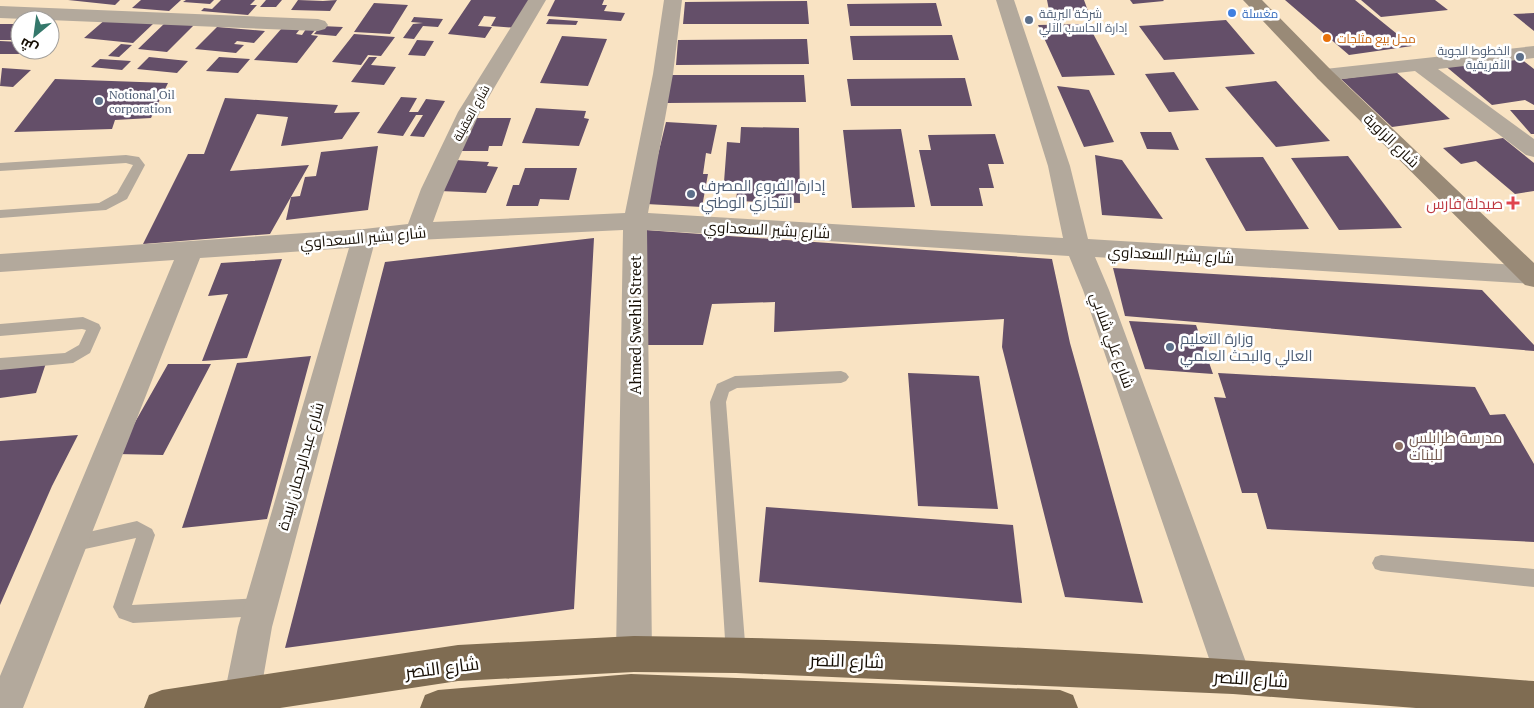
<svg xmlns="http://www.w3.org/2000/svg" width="1534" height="708" viewBox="0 0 1534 708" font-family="'PT Serif',Cairo,serif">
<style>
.building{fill:#644f69}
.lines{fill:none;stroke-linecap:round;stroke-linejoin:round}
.service{fill:#b3a99c;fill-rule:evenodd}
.minor{fill:#b3a99c;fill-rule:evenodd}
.secondary{fill:#998a77;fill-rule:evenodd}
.trunk{fill:#7f6c52;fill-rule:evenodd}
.shop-dot{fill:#3f7fe0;stroke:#fff;stroke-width:2}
.service-dot{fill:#5c6f8a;stroke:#fff;stroke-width:2}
.food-dot{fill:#e8710a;stroke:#fff;stroke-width:2}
.health-dot{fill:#e0444e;stroke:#fff;stroke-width:2}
.education-dot{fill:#8d6e63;stroke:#fff;stroke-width:2}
.labels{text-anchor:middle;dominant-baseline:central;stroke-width:5;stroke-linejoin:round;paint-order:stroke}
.far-service-label{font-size:12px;fill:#4e5e75;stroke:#fff;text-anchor:start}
.far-shop-label{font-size:12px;fill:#366cbe;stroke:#fff;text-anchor:start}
.far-food-label{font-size:12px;fill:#c56008;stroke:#fff;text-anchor:start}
.far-street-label{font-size:12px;fill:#160e04;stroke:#fff}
.street-label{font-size:15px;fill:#160e04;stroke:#fff}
.service-label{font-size:15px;fill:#4e5e75;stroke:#fff;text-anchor:start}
.health-label{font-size:15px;fill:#be3a42;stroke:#fff;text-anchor:end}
.education-label{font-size:15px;fill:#785e54;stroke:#fff;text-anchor:start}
.near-street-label{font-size:18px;fill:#160e04;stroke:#fff}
</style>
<rect width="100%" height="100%" fill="#f9e3c3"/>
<!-- building -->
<path class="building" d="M 68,0 L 120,0 L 115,5 Z
M 141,0 L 181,0 L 169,11 L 132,8 Z
M 186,0 L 214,0 L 210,4 L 183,2 Z
M 221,0 L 255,0 L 250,5 L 257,5 L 248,15 L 201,11 L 204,8 L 212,9 Z
M 266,0 L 282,0 L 276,7 L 260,7 Z
M 298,0 L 323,1 L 337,0 L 330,11 L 291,10 Z
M 471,0 L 534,0 L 518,28 L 491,26 L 496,17 L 484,16 L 478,26 L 492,27 L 485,38 L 448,34 Z
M 555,0 L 604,0 L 602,5 L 607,5 L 604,11 L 625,13 L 621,21 L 547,16 Z
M 1047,0 L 1084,0 L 1088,11 L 1049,10 Z
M 1130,0 L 1163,0 L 1164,1 L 1133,4 Z
M 1285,0 L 1355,0 L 1412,46 L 1349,55 Z
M 1361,0 L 1435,0 L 1448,10 L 1381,17 Z
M 807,1 L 809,24 L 683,24 L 685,2 Z
M 374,3 L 408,5 L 390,34 L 354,32 Z
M 936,3 L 942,26 L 850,26 L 847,4 Z
M 1534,13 L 1534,31 L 1513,14 Z
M 414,17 L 443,19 L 438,27 L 423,26 L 414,39 L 403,38 L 413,24 L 423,23 L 411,22 Z
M 106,19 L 154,23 L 133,43 L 84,38 Z
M 549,19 L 578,21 L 576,25 L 546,24 Z
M 1226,20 L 1255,54 L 1164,60 L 1139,26 Z
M 166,22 L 194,25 L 167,52 L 138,49 Z
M 0,24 L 20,24 L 20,40 L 0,40 Z
M 1088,24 L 1115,75 L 1062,77 L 1038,25 Z
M 321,26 L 343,27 L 336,36 L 314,34 Z
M 217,27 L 265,31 L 254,43 L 237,41 L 234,44 L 244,45 L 236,53 L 195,49 Z
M 282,28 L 300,29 L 296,34 L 302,35 L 306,29 L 315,30 L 311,35 L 318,36 L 297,63 L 254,60 Z
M 354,34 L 395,37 L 381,56 L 368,55 L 361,65 L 332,62 Z
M 952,35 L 959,60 L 853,60 L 850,36 Z
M 562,36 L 607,39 L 588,86 L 540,83 Z
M 807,39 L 809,64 L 676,65 L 678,40 Z
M 417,40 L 434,41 L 425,56 L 408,55 Z
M 0,41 L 20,42 L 20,50 L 31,50 L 27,54 L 0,54 Z
M 121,44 L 132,45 L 119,57 L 108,56 Z
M 1516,55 L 1534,69 L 1534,105 L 1525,100 L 1492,105 L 1443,64 Z
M 149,57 L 188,61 L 177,73 L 137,69 Z
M 219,57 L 250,59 L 238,73 L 206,71 Z
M 369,57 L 377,57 L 371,65 L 396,67 L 384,85 L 351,82 Z
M 100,59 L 131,61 L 122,70 L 91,67 Z
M 2,68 L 31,70 L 13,87 L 0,86 Z
M 1174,72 L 1199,110 L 1169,112 L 1145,74 Z
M 1396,72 L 1450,119 L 1392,127 L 1341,79 Z
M 669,75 L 804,75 L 806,102 L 666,103 Z
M 965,78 L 972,106 L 851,106 L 847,79 Z
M 55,79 L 168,83 L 151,118 L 115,120 L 112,129 L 14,132 Z
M 1276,81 L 1330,141 L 1276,147 L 1225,87 Z
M 1057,86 L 1089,90 L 1114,142 L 1084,147 Z
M 401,97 L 417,98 L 409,112 L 418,112 L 426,99 L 445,101 L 424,137 L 410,136 L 423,115 L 416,115 L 403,136 L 377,133 Z
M 225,98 L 338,105 L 334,113 L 360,112 L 342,139 L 281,146 L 288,117 L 257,114 L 230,171 L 309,165 L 270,234 L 143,244 L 188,154 L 204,154 Z
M 536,108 L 586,111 L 584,118 L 589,119 L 579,146 L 522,143 Z
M 1510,110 L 1534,110 L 1534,134 L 1531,134 Z
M 473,118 L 511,118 L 502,146 L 489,146 L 488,151 L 461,151 Z
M 666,122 L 717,125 L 711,154 L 706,153 L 703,174 L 708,174 L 702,207 L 646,204 Z
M 741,127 L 799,128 L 800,203 L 736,201 L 738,182 L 724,182 L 727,142 L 740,143 Z
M 901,129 L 915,207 L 852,208 L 843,130 Z
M 1140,132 L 1171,132 L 1179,150 L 1147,149 Z
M 995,134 L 1004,164 L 988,164 L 994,188 L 979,188 L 983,206 L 931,206 L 919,150 L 931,150 L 928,135 Z
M 1503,138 L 1534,163 L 1534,191 L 1515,194 L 1476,161 L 1461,164 L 1443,148 Z
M 378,146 L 368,210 L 286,220 L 291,197 L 300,196 L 305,177 L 316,176 L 321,152 Z
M 1095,155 L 1122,160 L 1163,219 L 1102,215 Z
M 1348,156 L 1402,228 L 1339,230 L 1291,158 Z
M 1263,157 L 1309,229 L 1246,231 L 1205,158 Z
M 455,160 L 489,162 L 487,166 L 498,167 L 486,193 L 440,191 Z
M 525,168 L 577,168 L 569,200 L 540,199 L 538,206 L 506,206 L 513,185 L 519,185 Z
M 645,230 L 1052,259 L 1070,343 L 1143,603 L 1065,597 L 1002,347 L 1004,319 L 774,332 L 775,302 L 712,304 L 703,345 L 646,345 Z
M 594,238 L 574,609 L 285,648 L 385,262 Z
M 282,259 L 247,358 L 202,361 L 228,294 L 208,296 L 221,263 Z
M 1113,268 L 1482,290 L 1534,345 L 1534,351 L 1125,316 Z
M 1129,321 L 1196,325 L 1213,374 L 1145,369 Z
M 311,356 L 267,519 L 182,528 L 237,363 Z
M 46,363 L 36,393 L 0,398 L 0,369 Z
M 168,364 L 211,364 L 163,455 L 117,454 Z
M 908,373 L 979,376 L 998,509 L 918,506 Z
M 1218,373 L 1475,387 L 1490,415 L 1505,414 L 1534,464 L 1534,542 L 1267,529 L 1257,493 L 1242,493 L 1214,397 L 1226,398 Z
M 78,435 L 52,486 L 0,605 L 0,441 Z
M 766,507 L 1013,525 L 1022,603 L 759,582 Z"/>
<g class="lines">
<!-- service -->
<path class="service" d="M 126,155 L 139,157 L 145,165 L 127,199 L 106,210 L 0,218 L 0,210 L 99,203 L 117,193 L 133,165 L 126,163 L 0,171 L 0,163 Z
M 83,317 L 99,324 L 101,328 L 90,353 L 73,363 L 0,370 L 0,358 L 65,353 L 79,345 L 86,330 L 82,329 L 0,336 L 0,324 Z
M 841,371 L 846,373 L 849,377 L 846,381 L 841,383 L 737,388 L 729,392 L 726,402 L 746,655 L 743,662 L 736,665 L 729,662 L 726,655 L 710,402 L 717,384 L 735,376 Z
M 137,521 L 152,529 L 155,535 L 132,605 L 260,598 L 267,601 L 269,607 L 267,613 L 260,616 L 133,623 L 119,618 L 113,607 L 136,538 L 71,552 L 65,550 L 62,544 L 65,538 L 71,536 Z
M 1381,555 L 1534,569 L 1534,587 L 1381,571 L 1375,569 L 1372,563 L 1375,557 Z"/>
<!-- minor -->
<path class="minor" d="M 528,0 L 546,0 L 480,112 L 445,189 L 433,222 L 625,213 L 653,74 L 664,0 L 682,0 L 673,74 L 648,213 L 1063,238 L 1048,166 L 996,0 L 1014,0 L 1070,166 L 1088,239 L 1534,266 L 1534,284 L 1095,257 L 1109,290 L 1251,676 L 1246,689 L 1233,694 L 1220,689 L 1215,676 L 1083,290 L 1069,256 L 647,230 L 652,654 L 646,666 L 634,672 L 622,666 L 616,654 L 623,230 L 417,240 L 374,245 L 272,627 L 260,696 L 255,708 L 229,708 L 224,696 L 238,627 L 349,248 L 200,258 L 23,708 L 0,708 L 0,676 L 174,260 L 0,272 L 0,254 L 364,229 L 408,224 L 421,189 L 458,112 Z
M 0,6 L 318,19 L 325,21 L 328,25 L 325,29 L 318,31 L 0,18 Z
M 1534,46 L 1534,58 L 1438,69 L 1534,139 L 1534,157 L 1526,155 L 1415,71 L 1325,81 L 1318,79 L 1315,75 L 1318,71 L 1325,69 Z"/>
<!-- secondary -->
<path class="secondary" d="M 1243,0 L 1262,0 L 1332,71 L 1534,263 L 1534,287 L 1525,285 L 1318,79 Z"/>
<!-- trunk -->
<path class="trunk" d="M 634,636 C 934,639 1235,658 1534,681 L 1534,708 L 1416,708 L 1233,694 L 736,673 L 634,672 L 458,681 L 280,708 L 144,708 L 149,695 L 162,690 L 458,645 Z
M 631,674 L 1060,690 L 1073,695 L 1078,708 L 420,708 L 425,695 L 438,690 Z"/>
</g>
<!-- markers -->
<circle class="shop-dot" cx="1232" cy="13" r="5"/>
<g class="service-dot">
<circle cx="1029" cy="20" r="5"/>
<circle cx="1520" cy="57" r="5"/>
<circle cx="99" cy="101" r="5"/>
<circle cx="691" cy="194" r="5"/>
<circle cx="1170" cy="347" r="5"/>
</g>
<circle class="food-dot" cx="1327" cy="38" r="5"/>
<path class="health-dot" d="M1510.5 195.5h5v5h5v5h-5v5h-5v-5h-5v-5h5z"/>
<circle class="education-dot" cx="1399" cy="446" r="5"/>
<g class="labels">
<!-- far-service labels -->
<g class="far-service-label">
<text x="1039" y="13">شركة البريقة<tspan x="1039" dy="14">إدارة الحاسب الآلي</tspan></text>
<text x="1510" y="50" text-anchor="end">الخطوط الجوية<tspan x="1510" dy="14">الأفريقية</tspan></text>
<text x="109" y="94">Notional Oil<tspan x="109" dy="14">corporation</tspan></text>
</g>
<!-- far-shop labels -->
<g class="far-shop-label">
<text x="1242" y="13">مغسلة</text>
</g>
<!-- far-food labels -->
<g class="far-food-label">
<text x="1337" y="38">محل بيع مثلجات</text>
</g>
<!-- far-street labels -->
<g class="far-street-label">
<text transform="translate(471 113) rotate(-61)">شارع العقيلة</text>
</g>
<!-- street labels -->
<g class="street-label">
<text transform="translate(1392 140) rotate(44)">شارع الزاوية</text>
<text transform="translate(767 229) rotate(3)">شارع بشير السعداوي</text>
<text transform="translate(363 237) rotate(-5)">شارع بشير السعداوي</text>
<text transform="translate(1171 254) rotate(3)">شارع بشير السعداوي</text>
<text transform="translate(635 325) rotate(-90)">Ahmed Swehli Street</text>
<text transform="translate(1113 340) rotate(70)">شارع علي شلابي</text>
<text transform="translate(300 466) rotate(-74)">شارع عبدالرحمان زبيدة</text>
</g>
<!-- service labels -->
<g class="service-label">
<text x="701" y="185">إدارة الفروع المصرف<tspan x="701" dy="17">التجاري الوطني</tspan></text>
<text x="1180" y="338">وزارة التعليم<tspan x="1180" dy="17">العالي والبحث العلمي</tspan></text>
</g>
<!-- health labels -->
<g class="health-label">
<text x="1503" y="203">صيدلة فارس</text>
</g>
<!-- education labels -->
<g class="education-label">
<text x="1409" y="437">مدرسة طرابلس<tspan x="1409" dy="17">للبنات</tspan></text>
</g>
<!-- near-street labels -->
<g class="near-street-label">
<text transform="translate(847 660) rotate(2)">شارع النصر</text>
<text transform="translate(442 667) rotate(-7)">شارع النصر</text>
<text transform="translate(1251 678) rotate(4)">شارع النصر</text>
</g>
</g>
<!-- north arrow -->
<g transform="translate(35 35) rotate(209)"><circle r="24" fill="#ffffff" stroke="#a29f9b"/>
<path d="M0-4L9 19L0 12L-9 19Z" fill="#34786b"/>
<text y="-8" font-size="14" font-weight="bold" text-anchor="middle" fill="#160e04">ش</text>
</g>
</svg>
